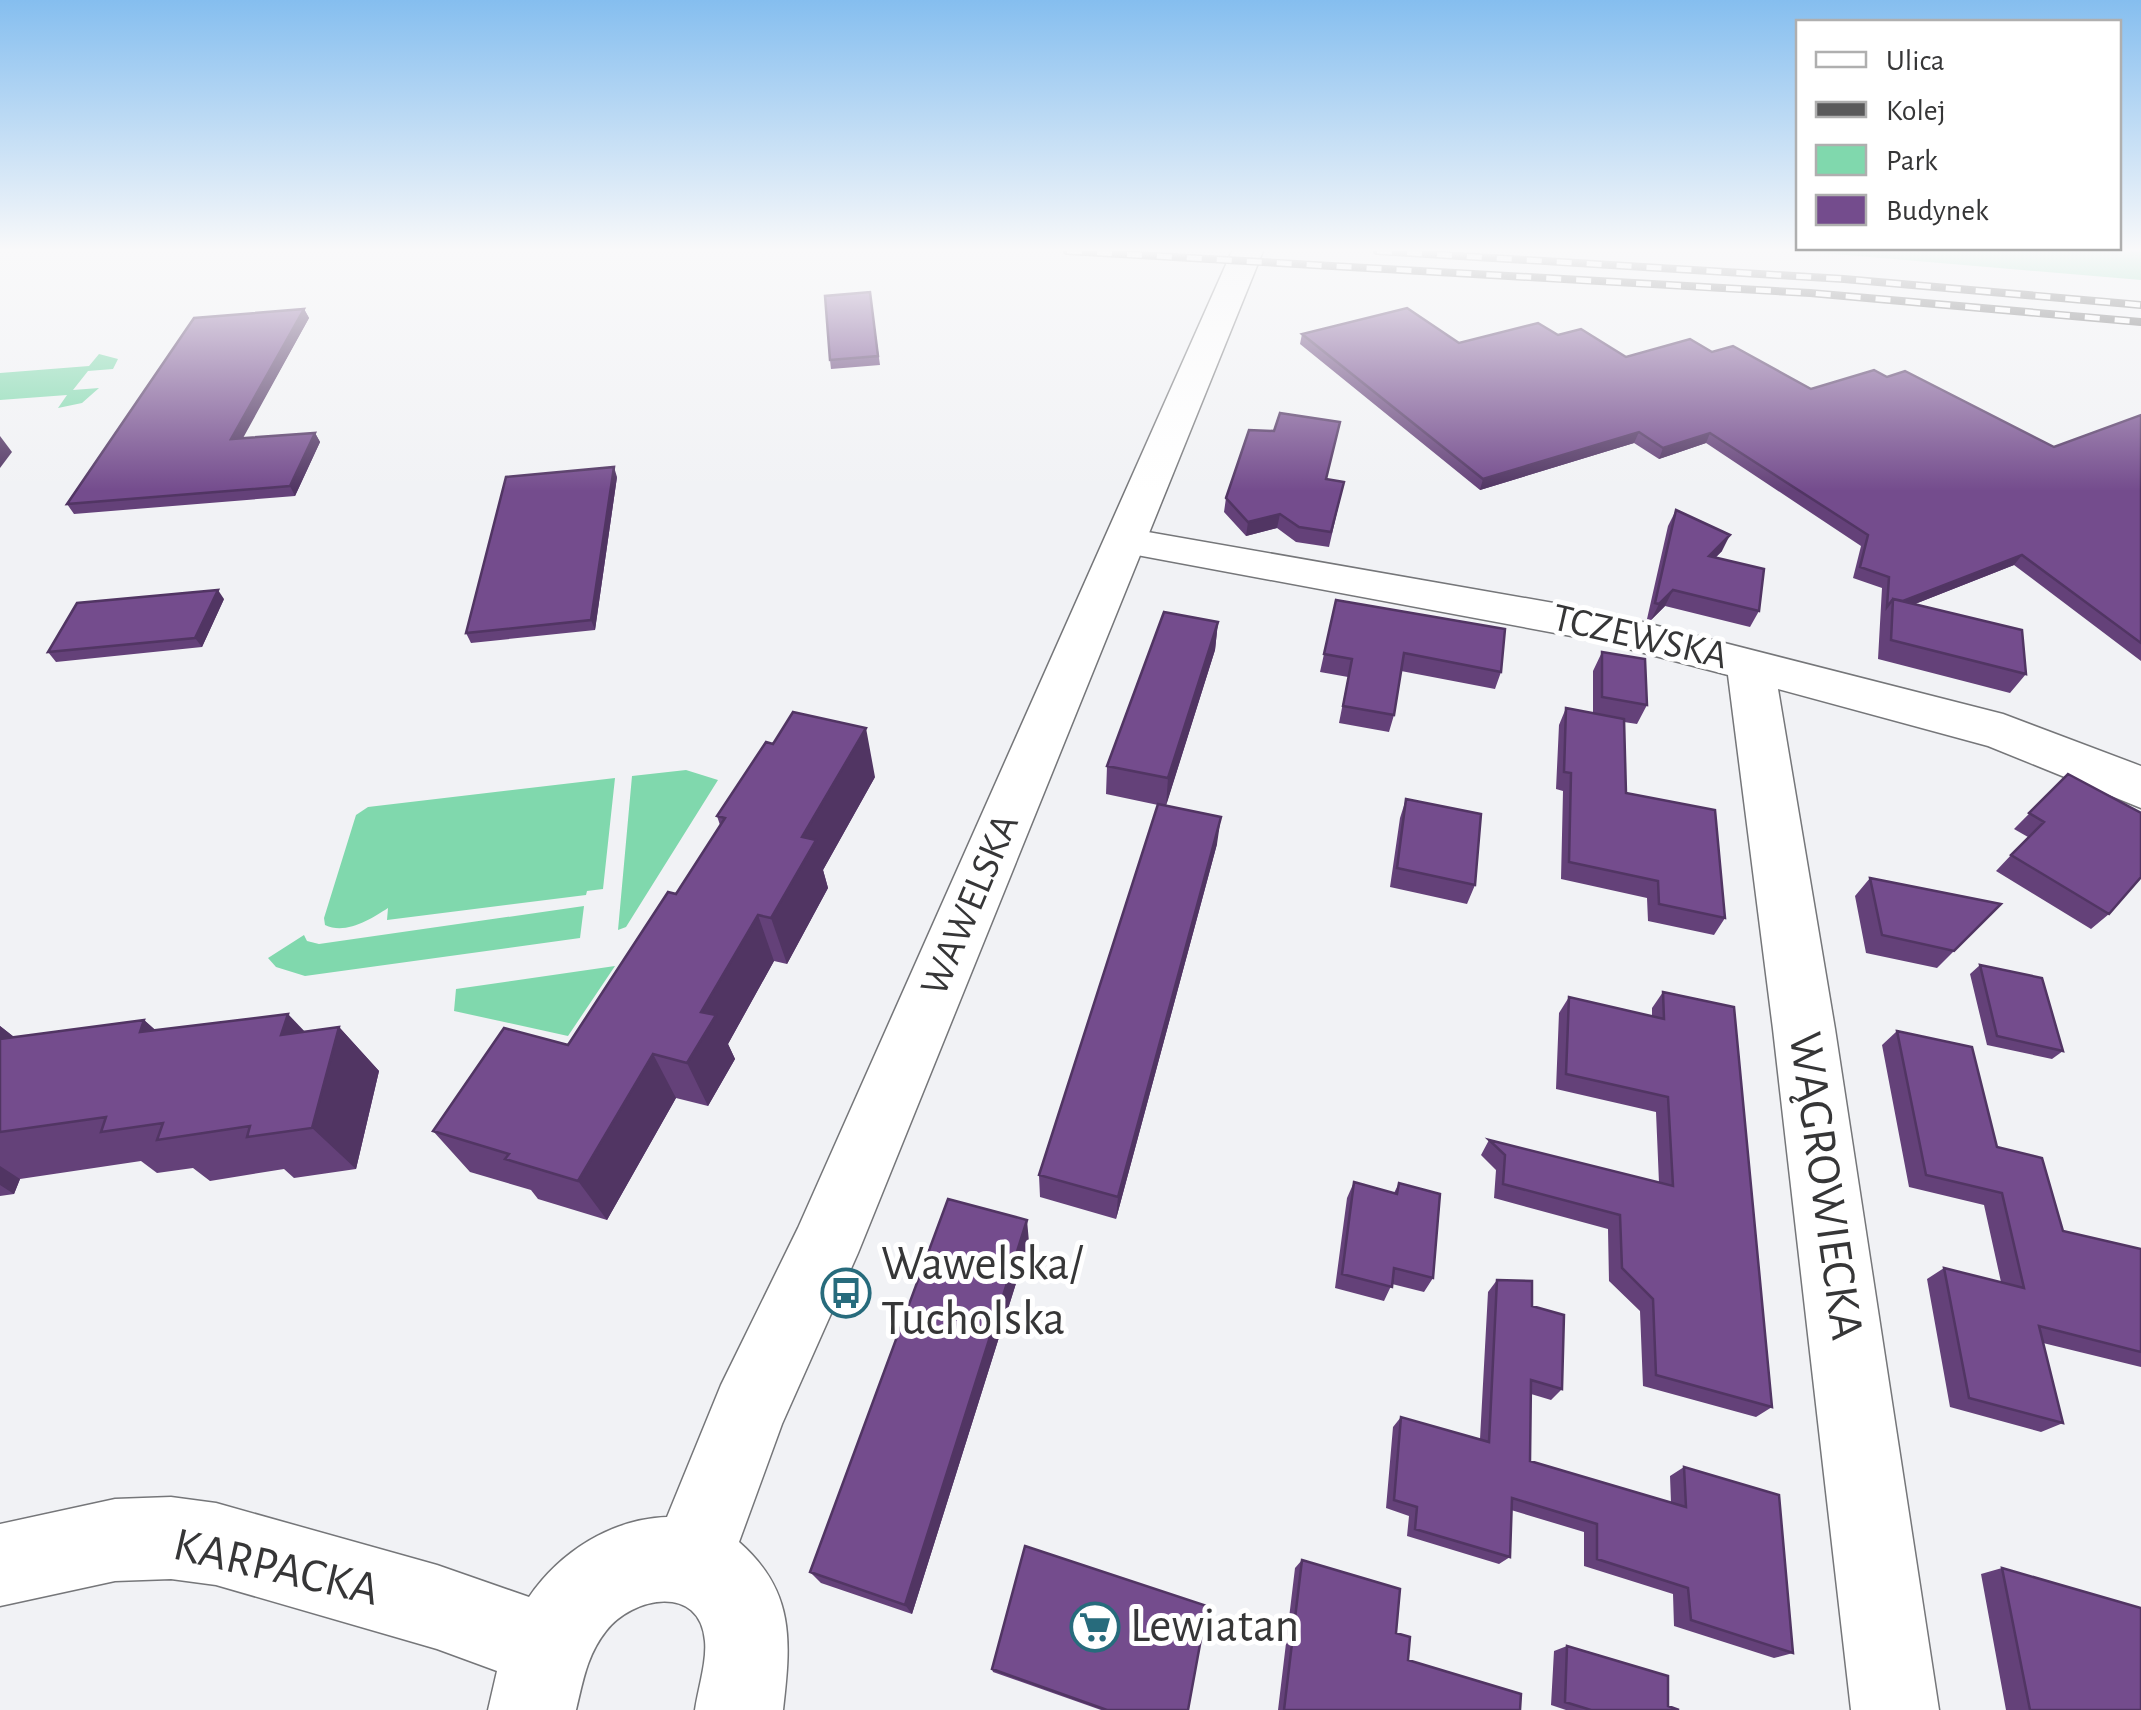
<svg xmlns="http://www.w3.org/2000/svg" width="2141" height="1710" viewBox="0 0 2141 1710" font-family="'Alegreya Sans',sans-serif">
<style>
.green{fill:#80d8ad}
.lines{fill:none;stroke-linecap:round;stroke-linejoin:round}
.minor-casing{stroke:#757679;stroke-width:3}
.tertiary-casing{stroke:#757679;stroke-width:3}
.minor{fill:#fff;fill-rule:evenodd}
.tertiary{fill:#fff;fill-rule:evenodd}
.rail-casing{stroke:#5a5a5b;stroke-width:8}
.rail{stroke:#fff;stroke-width:5;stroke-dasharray:15;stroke-linecap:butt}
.wall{fill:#644179}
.shaded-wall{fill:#513563}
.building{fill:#744c8d;stroke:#513563;stroke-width:2.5}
.labels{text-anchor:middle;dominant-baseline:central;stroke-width:10;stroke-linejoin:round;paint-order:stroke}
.street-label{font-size:40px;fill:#363637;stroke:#fff}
.near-street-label{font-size:48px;fill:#363637;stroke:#fff}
.near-poi-label{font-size:48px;fill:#363637;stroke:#fff;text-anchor:start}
</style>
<rect width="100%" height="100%" fill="#f1f2f5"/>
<!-- green -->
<path class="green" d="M 1799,251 L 2141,251 L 2141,280 Z
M 99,354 L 118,359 L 113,369 L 88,371 L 73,390 L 99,388 L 82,403 L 58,408 L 67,395 L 0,400 L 0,373 L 89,366 Z
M 686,770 L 718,780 L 626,927 L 618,930 L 632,776 Z
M 615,778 L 603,889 L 587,891 L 586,895 L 387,920 L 388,908 C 371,919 346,935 325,925 L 324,918 L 356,815 L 368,807 Z
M 584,906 L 580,938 L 305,976 L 276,967 L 268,958 L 304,935 L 307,941 L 319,944 Z
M 615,966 L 568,1036 L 454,1011 L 456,989 Z"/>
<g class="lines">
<!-- minor casing -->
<g class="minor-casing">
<path id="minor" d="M 1125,528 L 1599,611 L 2003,714 L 2141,766 L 2141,808 L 1988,746 L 1778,689 L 1835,1029 L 1939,1710 L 1851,1710 L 1773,1029 L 1728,675 L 1598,641 L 1110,550 L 1104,541 L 1110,532 Z"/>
</g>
<!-- tertiary casing -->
<g class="tertiary-casing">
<path id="tertiary" d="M 1232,251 L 1263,251 L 858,1253 L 782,1424 L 739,1542 C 795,1591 791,1641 783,1710 L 695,1710 C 698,1689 707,1662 705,1641 C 700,1583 632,1597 606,1631 C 587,1655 583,1681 576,1710 L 488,1710 L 497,1671 L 437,1649 L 216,1585 L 171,1579 L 115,1581 L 0,1606 L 0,1524 L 115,1499 L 171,1497 L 216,1503 L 437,1565 L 529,1597 C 560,1552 611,1519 667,1517 L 721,1385 L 798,1228 Z"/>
</g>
<!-- minor -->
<use href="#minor" class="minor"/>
<!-- tertiary -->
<use href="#tertiary" class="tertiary"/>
<!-- rail casing -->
<g class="rail-casing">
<path id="rail" d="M 1067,251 L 1810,293 L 2141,322
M 1377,251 L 1844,279 L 2141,305"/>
</g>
<!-- rail -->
<use href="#rail" class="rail"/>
</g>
<!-- wall -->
<path class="wall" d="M 870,292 L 880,365 L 831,369 L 830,360 Z
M 304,309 L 309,318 L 242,438 L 315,433 L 320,442 L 295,496 L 74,514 L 67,504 Z
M 1302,334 L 1459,343 L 1558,335 L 1626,357 L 1712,352 L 1811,389 L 1887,377 L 2054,447 L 2141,415 L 2141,661 L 2014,565 L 1915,604 L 2026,674 L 2010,693 L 1878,659 L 1882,588 L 1853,578 L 1861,546 L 1706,443 L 1659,459 L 1634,443 L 1480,490 L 1300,344 Z
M 617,477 L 595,630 L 471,643 L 466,633 Z
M 1327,479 L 1344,482 L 1329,547 L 1296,542 L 1277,528 L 1246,536 L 1224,512 L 1226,498 Z
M 1676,510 L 1722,551 L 1716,557 L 1759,611 L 1750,627 L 1665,606 L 1651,620 L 1647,619 L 1668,526 Z
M 224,599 L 202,647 L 56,662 L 48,652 Z
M 1336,600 L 1501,672 L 1495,689 L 1401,671 L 1394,715 L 1389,732 L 1339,723 L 1348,677 L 1320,672 Z
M 1218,622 L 1215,650 L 1166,805 L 1217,844 L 1116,1219 L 1040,1197 L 1039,1175 L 1158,805 L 1106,794 L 1107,766 Z
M 1602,652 L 1647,705 L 1637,724 L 1624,722 L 1626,793 L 1725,918 L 1714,935 L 1648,921 L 1647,898 L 1561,879 L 1563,791 L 1556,789 L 1559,725 L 1566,708 L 1593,713 L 1593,671 Z
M 2068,774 L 2109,914 L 2091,929 L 1996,871 L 2028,837 L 2014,829 Z
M 875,777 L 823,870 L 828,888 L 787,964 L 774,961 L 728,1044 L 735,1059 L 708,1106 L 676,1098 L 607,1220 L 538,1199 L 531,1190 L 470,1172 L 433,1131 L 568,1045 L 676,894 L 720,825 L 717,816 Z
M 1406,799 L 1475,885 L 1467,904 L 1390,887 L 1400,818 Z
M 1870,878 L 2001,904 L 1937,968 L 1866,953 L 1855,896 Z
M 1980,965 L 2063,1051 L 2052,1059 L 1987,1045 L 1970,974 Z
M 1663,992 L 1772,1407 L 1756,1417 L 1643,1386 L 1640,1311 L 1609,1281 L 1608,1229 L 1494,1198 L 1496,1170 L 1481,1155 L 1489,1140 L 1659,1183 L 1656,1112 L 1556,1089 L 1559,1013 L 1569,997 L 1652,1016 L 1652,1008 Z
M 144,1020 L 155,1030 L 304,1032 L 339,1027 L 379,1071 L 356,1169 L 294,1178 L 284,1169 L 210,1181 L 193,1168 L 157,1173 L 141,1161 L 20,1179 L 14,1194 L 0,1196 L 0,1026 L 14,1037 Z
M 1897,1031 L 1997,1147 L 2063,1231 L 2141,1249 L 2141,1367 L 2043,1343 L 2063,1423 L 2041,1432 L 1950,1407 L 1927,1279 L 1944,1268 L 2001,1282 L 1984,1205 L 1909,1187 L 1882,1045 Z
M 1354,1182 L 1394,1193 L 1399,1183 L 1433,1278 L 1424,1292 L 1392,1284 L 1384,1301 L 1335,1288 L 1347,1198 Z
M 1029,1242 L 912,1614 L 821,1583 L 810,1572 Z
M 1497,1280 L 1532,1306 L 1562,1389 L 1551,1400 L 1531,1394 L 1530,1461 L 1671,1503 L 1670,1476 L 1684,1467 L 1793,1653 L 1774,1658 L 1674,1626 L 1673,1594 L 1584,1566 L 1584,1532 L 1511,1510 L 1510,1557 L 1499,1564 L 1407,1536 L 1409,1516 L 1386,1508 L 1393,1427 L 1401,1417 L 1480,1439 L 1488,1292 Z
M 1302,1560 L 1396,1633 L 1408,1660 L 1520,1710 L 1278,1710 L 1295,1568 Z
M 2002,1568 L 2141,1710 L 2006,1710 L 1981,1574 Z
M 1567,1646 L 1668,1706 L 1679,1710 L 1566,1710 L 1551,1705 L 1554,1651 Z
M 992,1669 L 1188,1710 L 1101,1710 L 993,1672 Z"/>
<!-- shaded-wall -->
<path class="shaded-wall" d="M 304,309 L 309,318 L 237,449 L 231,439 Z
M 1639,432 L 1634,443 L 1480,490 L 1483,479 Z
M 315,433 L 320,442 L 295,496 L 290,486 Z
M 1710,433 L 1706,443 L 1659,459 L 1663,448 Z
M 0,436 L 12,452 L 0,468 Z
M 614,467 L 617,477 L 595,630 L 591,620 Z
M 1280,514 L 1277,528 L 1246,536 L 1248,522 Z
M 1730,535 L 1722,551 L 1701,572 L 1709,556 Z
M 2022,555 L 2014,565 L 1892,613 L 1893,605 Z
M 218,590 L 224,599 L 202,647 L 195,638 Z
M 1673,590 L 1665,606 L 1651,620 L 1659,604 Z
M 1218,622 L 1215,650 L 1166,806 L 1168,778 Z
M 866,728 L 875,777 L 823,870 L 828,888 L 787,964 L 771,918 L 802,837 Z
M 1221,817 L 1217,844 L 1116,1219 L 1118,1197 Z
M 758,915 L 774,961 L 728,1044 L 735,1059 L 708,1106 L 687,1063 L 701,1012 Z
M 288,1014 L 330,1058 L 281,1035 Z
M 144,1020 L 194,1064 L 140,1032 Z
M 0,1026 L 14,1037 L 0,1067 Z
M 339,1027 L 379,1071 L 356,1169 L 312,1128 Z
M 653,1054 L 676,1098 L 607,1220 L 578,1181 Z
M 0,1166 L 20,1179 L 14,1194 L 0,1185 Z
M 1027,1220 L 1029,1242 L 912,1614 L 905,1605 Z"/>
<!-- building -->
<path class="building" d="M 870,292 L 878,356 L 830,360 L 825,296 Z
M 1407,308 L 1459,343 L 1538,323 L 1558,335 L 1581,329 L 1626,357 L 1690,339 L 1712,352 L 1733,346 L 1811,389 L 1874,370 L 1887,377 L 1905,371 L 2054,447 L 2141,415 L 2141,643 L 2022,555 L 1903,601 L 1893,599 L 1887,607 L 1889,577 L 1860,567 L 1868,535 L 1710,433 L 1663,448 L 1639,432 L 1483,479 L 1302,334 Z
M 304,309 L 231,439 L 315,433 L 290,486 L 67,504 L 194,318 Z
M 1280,413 L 1340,422 L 1326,479 L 1344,482 L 1331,532 L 1299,527 L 1280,514 L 1248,522 L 1226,498 L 1249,430 L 1274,431 Z
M 614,467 L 591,620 L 466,633 L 506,477 Z
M 1676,510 L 1730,535 L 1709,556 L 1764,569 L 1759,611 L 1673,590 L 1659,604 L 1655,603 Z
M 218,590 L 195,638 L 48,652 L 77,603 Z
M 1893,599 L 2022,630 L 2026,674 L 1891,640 Z
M 1336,600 L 1505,629 L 1501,672 L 1404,653 L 1394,715 L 1343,706 L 1352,659 L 1324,654 Z
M 1164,612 L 1218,622 L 1168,778 L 1107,766 Z
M 1602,652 L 1645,659 L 1647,705 L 1602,697 Z
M 1566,708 L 1624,719 L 1626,793 L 1715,810 L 1725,918 L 1659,904 L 1658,881 L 1569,862 L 1571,773 L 1564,772 Z
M 793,712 L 866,728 L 802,837 L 816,840 L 771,918 L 758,915 L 701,1012 L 716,1015 L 687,1063 L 653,1054 L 578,1181 L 505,1159 L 509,1154 L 433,1131 L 504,1028 L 568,1045 L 668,892 L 676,894 L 725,818 L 717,816 L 766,742 L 773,744 Z
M 2068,774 L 2141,813 L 2141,877 L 2109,914 L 2011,855 L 2044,822 L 2029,813 Z
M 1406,799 L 1481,814 L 1475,885 L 1397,868 Z
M 1158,804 L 1221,817 L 1118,1197 L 1039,1175 Z
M 1870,878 L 2001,904 L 1954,951 L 1882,935 Z
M 1980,965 L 2042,978 L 2063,1051 L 1997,1036 Z
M 1663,992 L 1734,1007 L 1772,1407 L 1656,1375 L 1653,1299 L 1622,1268 L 1620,1215 L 1503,1184 L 1505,1155 L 1489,1140 L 1673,1186 L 1668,1097 L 1566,1074 L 1569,997 L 1664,1019 Z
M 288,1014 L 281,1035 L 339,1027 L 312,1128 L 247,1137 L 250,1126 L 157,1140 L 163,1123 L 101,1132 L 106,1117 L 0,1132 L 0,1039 L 144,1020 L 140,1032 Z
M 1897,1031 L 1972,1047 L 1997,1147 L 2042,1158 L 2063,1231 L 2141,1249 L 2141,1352 L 2039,1326 L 2063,1423 L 1969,1398 L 1944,1268 L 2024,1288 L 2002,1193 L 1926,1175 Z
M 1354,1182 L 1397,1194 L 1399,1183 L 1440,1194 L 1433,1278 L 1394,1268 L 1392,1287 L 1342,1274 Z
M 948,1199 L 1027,1220 L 905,1605 L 810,1572 Z
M 1497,1280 L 1532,1281 L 1532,1306 L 1564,1315 L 1562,1389 L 1531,1380 L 1530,1461 L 1686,1507 L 1684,1467 L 1779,1495 L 1793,1653 L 1691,1620 L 1688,1588 L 1597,1559 L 1597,1524 L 1512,1498 L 1510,1557 L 1415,1529 L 1417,1507 L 1394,1500 L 1401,1417 L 1489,1442 Z
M 1025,1546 L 1207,1606 L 1188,1710 L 1107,1710 L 992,1669 Z
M 1302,1560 L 1400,1589 L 1396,1633 L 1410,1637 L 1408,1660 L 1521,1694 L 1520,1710 L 1284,1710 Z
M 2002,1568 L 2141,1608 L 2141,1710 L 2030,1710 Z
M 1567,1646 L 1668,1676 L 1668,1706 L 1679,1710 L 1591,1710 L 1565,1702 Z"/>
<!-- sky -->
<linearGradient id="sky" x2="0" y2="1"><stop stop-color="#85beef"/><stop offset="0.51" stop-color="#f9f9fa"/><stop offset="1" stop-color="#f9f9fa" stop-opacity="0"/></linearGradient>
<rect width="2141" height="491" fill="url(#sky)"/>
<!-- icons -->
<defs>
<g id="bus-ring" transform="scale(2.5)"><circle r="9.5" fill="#fff" stroke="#276b7c" stroke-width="1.5"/><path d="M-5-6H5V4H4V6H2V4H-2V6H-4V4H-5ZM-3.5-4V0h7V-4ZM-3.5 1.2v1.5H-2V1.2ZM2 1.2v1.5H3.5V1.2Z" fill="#276b7c"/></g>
<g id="supermarket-ring" transform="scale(2.5)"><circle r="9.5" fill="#fff" stroke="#276b7c" stroke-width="1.5"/><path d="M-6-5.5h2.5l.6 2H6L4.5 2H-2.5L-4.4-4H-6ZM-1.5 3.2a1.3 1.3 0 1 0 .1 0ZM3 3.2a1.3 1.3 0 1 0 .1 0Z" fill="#276b7c"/></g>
</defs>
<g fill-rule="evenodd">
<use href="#bus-ring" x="846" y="1293"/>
<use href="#supermarket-ring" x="1095" y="1627"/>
</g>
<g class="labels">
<!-- street labels -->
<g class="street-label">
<text transform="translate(1640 637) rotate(13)">TCZEWSKA</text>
<text transform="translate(970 905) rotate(-67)">WAWELSKA</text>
</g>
<!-- near-street labels -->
<g class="near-street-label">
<text transform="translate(1825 1186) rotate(82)">WĄGROWIECKA</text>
<text transform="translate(276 1568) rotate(13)">KARPACKA</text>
</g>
<!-- near-poi labels -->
<g class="near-poi-label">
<text x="881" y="1265">Wawelska/<tspan x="881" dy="55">Tucholska</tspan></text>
<text x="1130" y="1627">Lewiatan</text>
</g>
</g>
<!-- legend -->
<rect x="1796" y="20" width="325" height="230" fill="#ffffff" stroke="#afafaf" stroke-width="2.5"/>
<rect x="1816" y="52" width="50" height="15" fill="#ffffff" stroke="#afafaf" stroke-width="2.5"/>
<text x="1886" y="70" font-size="30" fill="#363637">Ulica</text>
<rect x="1816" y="102" width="50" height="15" fill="#5a5a5b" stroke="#afafaf" stroke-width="2.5"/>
<text x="1886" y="120" font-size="30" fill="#363637">Kolej</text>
<rect x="1816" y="145" width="50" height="30" fill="#80d8ad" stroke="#afafaf" stroke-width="2.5"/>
<text x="1886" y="170" font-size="30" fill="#363637">Park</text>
<rect x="1816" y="195" width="50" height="30" fill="#744c8d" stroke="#afafaf" stroke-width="2.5"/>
<text x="1886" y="220" font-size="30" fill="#363637">Budynek</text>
</svg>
